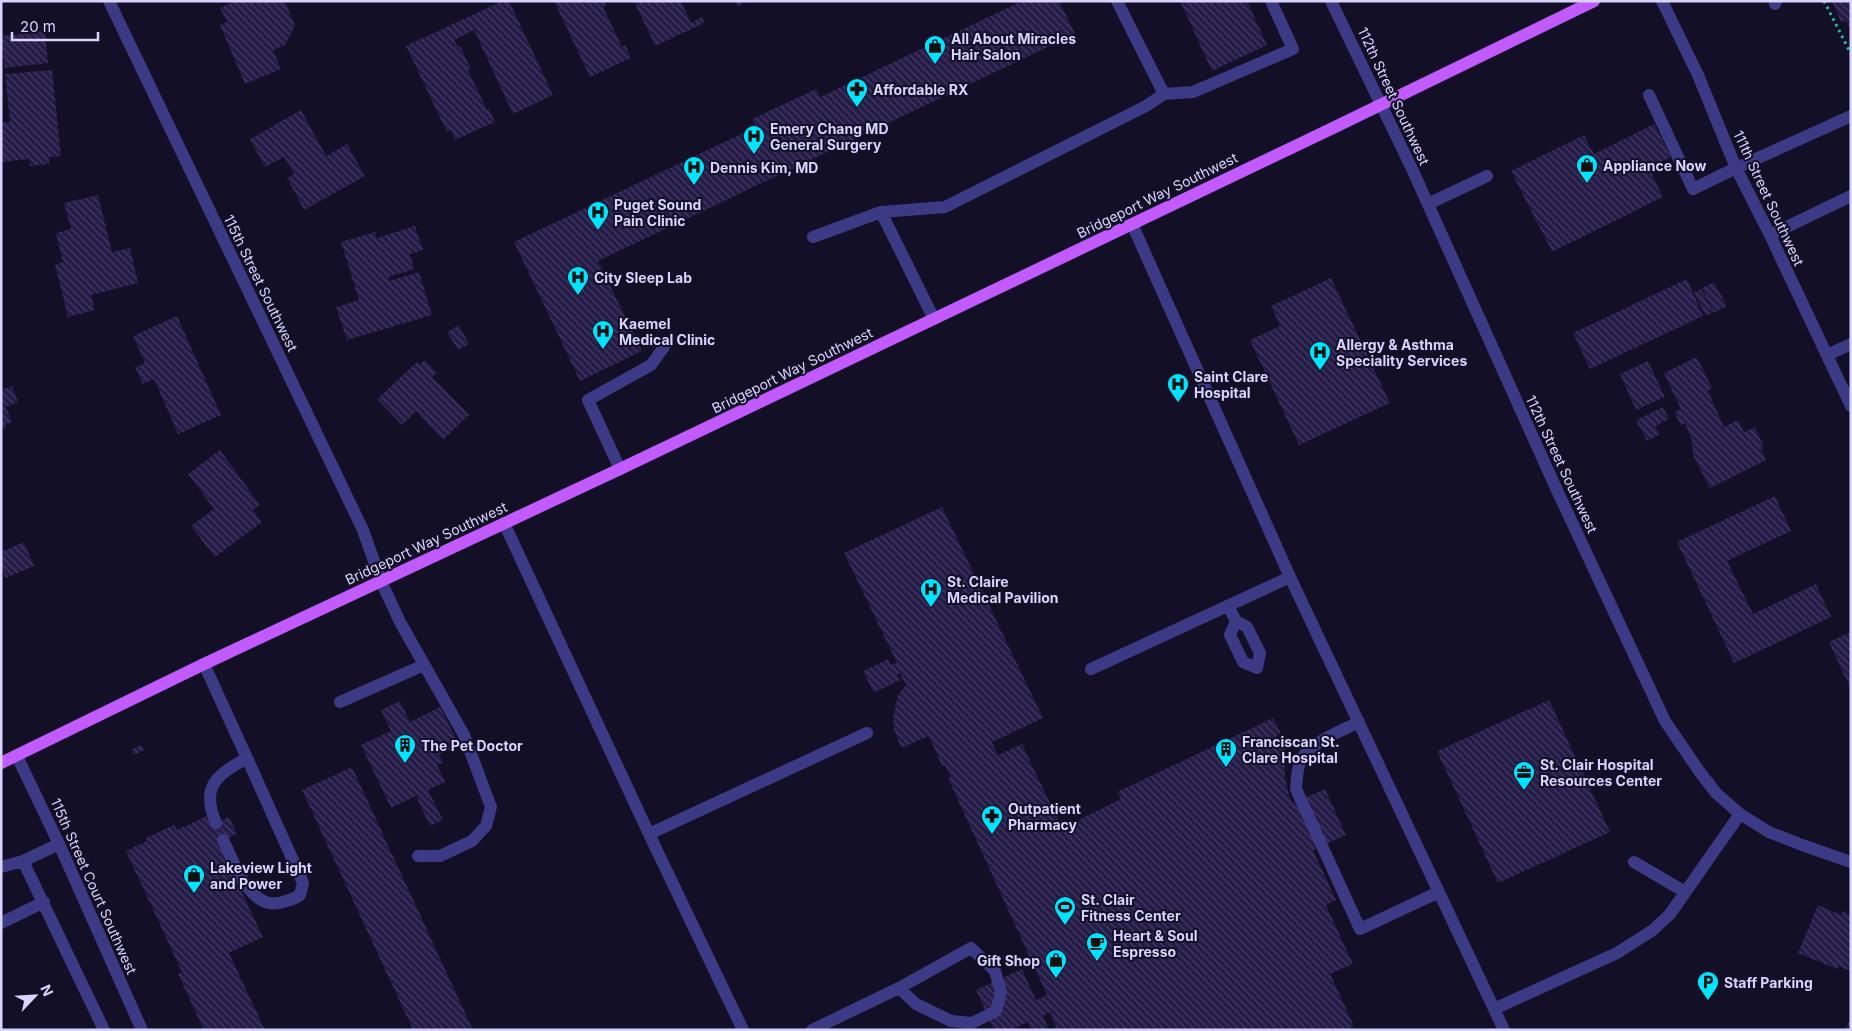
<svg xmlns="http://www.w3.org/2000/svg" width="1852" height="1031" viewBox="0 0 1852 1031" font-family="Inter,sans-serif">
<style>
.building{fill:url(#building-back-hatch)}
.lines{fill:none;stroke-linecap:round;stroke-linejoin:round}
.path{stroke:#2fb8b0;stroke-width:3;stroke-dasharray:2.5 4;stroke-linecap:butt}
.service{stroke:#3d3a85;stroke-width:12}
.minor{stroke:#3d3a85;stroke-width:12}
.tertiary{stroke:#3d3a85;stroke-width:12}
.primary{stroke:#c25bff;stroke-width:12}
.labels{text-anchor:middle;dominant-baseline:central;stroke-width:4;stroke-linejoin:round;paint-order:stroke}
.poi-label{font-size:14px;font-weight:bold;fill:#d9d4ff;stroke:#130f26;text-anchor:start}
.street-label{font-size:14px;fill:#d9d4ff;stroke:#130f26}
</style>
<defs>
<pattern id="building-back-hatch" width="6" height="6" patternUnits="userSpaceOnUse" patternTransform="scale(1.25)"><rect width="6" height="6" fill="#241b47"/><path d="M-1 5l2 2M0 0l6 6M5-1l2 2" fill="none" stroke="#433b63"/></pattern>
</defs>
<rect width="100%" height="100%" fill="#130f26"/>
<!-- building -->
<path class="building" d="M 236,1 L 285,1 L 295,26 L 285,45 L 273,50 L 281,69 L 245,84 L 220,25 L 227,22 L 220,8 Z
M 502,1 L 509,1 L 553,95 L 513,114 L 474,30 L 454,40 L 458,47 L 460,46 L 471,69 L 468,70 L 487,110 L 489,109 L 495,122 L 455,140 L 451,130 L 447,132 L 406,46 Z
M 554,1 L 604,1 L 606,6 L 603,7 L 622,47 L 625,45 L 631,58 L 590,77 Z
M 634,1 L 681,1 L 691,23 L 702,17 L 704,23 L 655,46 Z
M 735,1 L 748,1 L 738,6 Z
M 1022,1 L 1059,1 L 1075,34 L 598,261 L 642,351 L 580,381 L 514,242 L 756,127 L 752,119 L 816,89 L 820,97 Z
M 1180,1 L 1247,1 L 1267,45 L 1212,71 Z
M 1832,1 L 1851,1 L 1851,30 L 1846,21 L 1841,22 Z
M 45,31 L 48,63 L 5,68 L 1,36 Z
M 52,70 L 61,156 L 49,157 L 49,164 L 30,166 L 29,159 L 1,162 L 1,123 L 10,122 L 5,74 Z
M 301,110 L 326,156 L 347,144 L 365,176 L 304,210 L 287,178 L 294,174 L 284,157 L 265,167 L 250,139 Z
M 1654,124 L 1671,157 L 1649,168 L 1663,197 L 1552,252 L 1511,171 L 1584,135 L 1594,154 Z
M 98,195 L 112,252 L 130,248 L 138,283 L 91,295 L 95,310 L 68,317 L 55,265 L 63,262 L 56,233 L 71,229 L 64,203 Z
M 415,226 L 423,250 L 410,254 L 414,269 L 388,277 L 389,281 L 419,272 L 432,315 L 347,340 L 336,307 L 359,300 L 341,242 L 375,232 L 377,238 Z
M 1331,278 L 1390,403 L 1299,445 L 1250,340 L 1280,326 L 1271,306 Z
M 1687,279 L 1703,316 L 1590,369 L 1573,333 Z
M 1714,282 L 1727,306 L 1714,313 L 1702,288 Z
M 1701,289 L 1713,312 L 1706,316 L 1694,293 Z
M 177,316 L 221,415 L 178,434 L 154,379 L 143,384 L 135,367 L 145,363 L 133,336 Z
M 459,325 L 469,344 L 458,350 L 447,332 Z
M 1697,357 L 1712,388 L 1708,391 L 1724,427 L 1738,420 L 1744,432 L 1755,427 L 1764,447 L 1761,448 L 1766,460 L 1710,488 L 1693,455 L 1692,440 L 1685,423 L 1680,425 L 1675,412 L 1681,409 L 1664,373 Z
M 425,360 L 437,373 L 432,377 L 469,415 L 443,440 L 416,411 L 402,425 L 377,399 L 417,362 L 420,365 Z
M 1648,361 L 1665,397 L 1636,410 L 1620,374 Z
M 12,386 L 18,402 L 6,407 L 12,422 L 5,425 L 6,428 L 1,430 L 1,390 Z
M 1663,407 L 1669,419 L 1655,426 L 1660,434 L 1647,441 L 1636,420 Z
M 220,450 L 260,505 L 253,510 L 262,522 L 215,557 L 191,526 L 214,509 L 188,474 Z
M 1775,496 L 1791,531 L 1727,561 L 1753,614 L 1816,584 L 1831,617 L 1734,663 L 1677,542 Z
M 942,507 L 1043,718 L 992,742 L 998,755 L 1022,744 L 1062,828 L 1121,799 L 1117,792 L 1273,718 L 1281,733 L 1276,736 L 1280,745 L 1287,749 L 1284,754 L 1285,777 L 1289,795 L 1293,803 L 1325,789 L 1346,835 L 1313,850 L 1336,900 L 1326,905 L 1353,964 L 1330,974 L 1354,1026 L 1347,1030 L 1050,1030 L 1056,1027 L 1052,1019 L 1051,1012 L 1043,1016 L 1049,1030 L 1031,1030 L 1028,1022 L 1011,1030 L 994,1030 L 976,990 L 1022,969 L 1036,1000 L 1047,995 L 948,778 L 951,777 L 945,765 L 942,766 L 929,736 L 901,748 L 894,729 L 893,717 L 898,695 L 906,685 L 900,673 L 897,674 L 900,680 L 874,693 L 863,671 L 888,659 L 891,665 L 897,663 L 844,553 Z
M 24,542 L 34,566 L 6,578 L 1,568 L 1,552 Z
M 1851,632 L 1851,690 L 1829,642 Z
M 1549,700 L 1610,832 L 1498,883 L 1437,751 Z
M 400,701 L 410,722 L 440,707 L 459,745 L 439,755 L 443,763 L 437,765 L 445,782 L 428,790 L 443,820 L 430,826 L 416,796 L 391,808 L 361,745 L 391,731 L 381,710 Z
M 141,745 L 144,750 L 134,755 L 131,750 Z
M 352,767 L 473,1030 L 413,1030 L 302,790 Z
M 207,816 L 211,825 L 229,817 L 237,834 L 218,842 L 263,937 L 229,953 L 265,1030 L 204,1030 L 178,974 L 182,972 L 126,851 L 147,841 L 146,838 L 174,825 L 177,830 Z
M 1818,905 L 1841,915 L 1843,911 L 1851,915 L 1851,971 L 1838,966 L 1837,969 L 1798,953 Z
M 1851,1016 L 1851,1030 L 1845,1030 Z"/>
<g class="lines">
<!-- path -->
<path class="path" d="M 1824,1 L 1851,54"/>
<!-- service -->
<path class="service" d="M 1117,1 L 1164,94
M 1775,4 L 1776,1
M 1649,95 L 1693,189 L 1736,168 L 1851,116
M 1428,204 L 1487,176
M 881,212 L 934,319
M 1132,224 L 1290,577 L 1504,1030
M 813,237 L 881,212 L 945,207 L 1146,106 L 1164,94 L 1193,92 L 1293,49 L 1271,1
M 1827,355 L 1851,344
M 620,469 L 588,400 L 651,365 L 664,347
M 504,523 L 649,834 L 743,1030
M 381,581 L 400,622 L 464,735 L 491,807 L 486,826 L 472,841 L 440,856 L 418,856
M 1228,606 L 1236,621 L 1247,627 L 1260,653 L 1257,668 L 1243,662 L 1230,635 L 1236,621
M 204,664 L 247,758
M 1091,669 L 1290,577
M 340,702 L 424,665
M 1359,722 C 1343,730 1315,741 1304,755 C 1297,764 1297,778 1296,789 L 1360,929 L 1439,892
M 216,823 C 200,786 217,775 247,758 L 300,876 L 303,883 L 300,895 C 293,900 287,901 278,903 C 248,908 234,861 223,840
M 649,834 L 867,733
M 23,861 L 104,1030
M 1634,862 L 1685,892
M 1,867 L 23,861 L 59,844
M 1,923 L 44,902
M 1494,1009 L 1617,953 L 1653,930 L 1670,914 L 1740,814
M 812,1030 L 899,988 L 971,948 L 995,971 L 1001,992 L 996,1011 L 972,1023 L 951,1021 L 916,1004 L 899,988"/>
<!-- minor -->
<path class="minor" d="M 109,1 L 363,530 L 381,581
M 1662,1 L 1698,75 L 1736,168 L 1770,235 L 1851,406
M 1770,235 L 1851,196
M 17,756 L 59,844 L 142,1030"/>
<!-- tertiary -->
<path class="tertiary" d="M 1331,1 L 1413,171 L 1555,486 L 1665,721 L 1699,771 L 1716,793 L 1740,814 L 1769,832 L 1802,845 L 1851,862"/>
<!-- primary -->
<path class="primary" d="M 1,763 L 204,664 L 620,469 L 1335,127 L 1594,1"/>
</g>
<!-- icons -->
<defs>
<g id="shop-pin" transform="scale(1.125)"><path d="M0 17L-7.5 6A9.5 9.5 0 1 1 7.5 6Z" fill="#00e5ff" stroke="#130f26"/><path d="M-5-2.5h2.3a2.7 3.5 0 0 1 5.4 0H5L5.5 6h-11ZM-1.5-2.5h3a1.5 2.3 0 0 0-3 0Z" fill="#111"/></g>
<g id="pharmacy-pin" transform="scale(1.125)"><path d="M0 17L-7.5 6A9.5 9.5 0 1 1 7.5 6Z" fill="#00e5ff" stroke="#130f26"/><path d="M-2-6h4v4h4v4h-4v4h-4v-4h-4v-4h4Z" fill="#111"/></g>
<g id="hospital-pin" transform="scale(1.125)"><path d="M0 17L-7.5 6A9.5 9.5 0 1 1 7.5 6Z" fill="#00e5ff" stroke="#130f26"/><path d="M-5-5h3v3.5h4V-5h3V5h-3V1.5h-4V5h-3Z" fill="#111"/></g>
<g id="building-pin" transform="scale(1.125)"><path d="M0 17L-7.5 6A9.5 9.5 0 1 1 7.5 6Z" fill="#00e5ff" stroke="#130f26"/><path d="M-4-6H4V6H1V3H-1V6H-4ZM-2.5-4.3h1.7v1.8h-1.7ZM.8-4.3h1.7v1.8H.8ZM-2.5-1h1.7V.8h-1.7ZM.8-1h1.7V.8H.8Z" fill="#111"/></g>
<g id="office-pin" transform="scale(1.125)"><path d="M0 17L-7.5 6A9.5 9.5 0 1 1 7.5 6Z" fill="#00e5ff" stroke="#130f26"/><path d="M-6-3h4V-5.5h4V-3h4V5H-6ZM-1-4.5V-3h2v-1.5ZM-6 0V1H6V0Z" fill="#111"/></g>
<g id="stadium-pin" transform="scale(1.125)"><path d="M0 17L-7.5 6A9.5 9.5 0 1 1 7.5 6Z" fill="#00e5ff" stroke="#130f26"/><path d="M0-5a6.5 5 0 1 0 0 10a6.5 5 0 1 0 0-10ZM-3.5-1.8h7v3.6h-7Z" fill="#111"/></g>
<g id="cafe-pin" transform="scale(1.125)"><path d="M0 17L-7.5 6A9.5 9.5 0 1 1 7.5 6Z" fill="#00e5ff" stroke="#130f26"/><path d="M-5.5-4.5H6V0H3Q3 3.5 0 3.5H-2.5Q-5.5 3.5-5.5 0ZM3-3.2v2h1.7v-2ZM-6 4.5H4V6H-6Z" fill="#111"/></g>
<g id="parking-pin" transform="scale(1.125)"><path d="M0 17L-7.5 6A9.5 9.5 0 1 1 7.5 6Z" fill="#00e5ff" stroke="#130f26"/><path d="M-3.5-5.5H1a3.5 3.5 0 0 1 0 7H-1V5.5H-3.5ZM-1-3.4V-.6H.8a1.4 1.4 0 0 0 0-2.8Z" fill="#111"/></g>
</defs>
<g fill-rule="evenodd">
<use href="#shop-pin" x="935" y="46"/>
<use href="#pharmacy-pin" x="857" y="89"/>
<use href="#hospital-pin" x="754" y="136"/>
<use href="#shop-pin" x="1587" y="165"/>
<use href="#hospital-pin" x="694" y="167"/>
<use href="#hospital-pin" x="598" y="212"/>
<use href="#hospital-pin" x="578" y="277"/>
<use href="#hospital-pin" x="603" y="331"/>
<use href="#hospital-pin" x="1320" y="352"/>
<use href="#hospital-pin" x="1178" y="384"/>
<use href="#hospital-pin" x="931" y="589"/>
<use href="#building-pin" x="405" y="745"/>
<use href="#building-pin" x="1226" y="749"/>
<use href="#office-pin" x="1524" y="772"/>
<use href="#pharmacy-pin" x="992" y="816"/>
<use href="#shop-pin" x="194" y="875"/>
<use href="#stadium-pin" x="1065" y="907"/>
<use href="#cafe-pin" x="1097" y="943"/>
<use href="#shop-pin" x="1056" y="960"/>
<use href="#parking-pin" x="1708" y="982"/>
</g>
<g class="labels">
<!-- poi labels -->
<g class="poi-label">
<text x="951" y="38">All About Miracles<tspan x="951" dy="16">Hair Salon</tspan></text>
<text x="873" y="89">Affordable RX</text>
<text x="770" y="128">Emery Chang MD<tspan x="770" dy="16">General Surgery</tspan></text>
<text x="1603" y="165">Appliance Now</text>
<text x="710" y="167">Dennis Kim, MD</text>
<text x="614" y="204">Puget Sound<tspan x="614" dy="16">Pain Clinic</tspan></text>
<text x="594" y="277">City Sleep Lab</text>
<text x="619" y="323">Kaemel<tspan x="619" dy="16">Medical Clinic</tspan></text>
<text x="1336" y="344">Allergy &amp; Asthma<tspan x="1336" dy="16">Speciality Services</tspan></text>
<text x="1194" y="376">Saint Clare<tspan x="1194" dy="16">Hospital</tspan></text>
<text x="947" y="581">St. Claire<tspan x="947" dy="16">Medical Pavilion</tspan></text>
<text x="1242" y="741">Franciscan St.<tspan x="1242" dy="16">Clare Hospital</tspan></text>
<text x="421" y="745">The Pet Doctor</text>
<text x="1540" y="764">St. Clair Hospital<tspan x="1540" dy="16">Resources Center</tspan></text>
<text x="1008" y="808">Outpatient<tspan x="1008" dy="16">Pharmacy</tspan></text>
<text x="210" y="867">Lakeview Light<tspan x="210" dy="16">and Power</tspan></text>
<text x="1081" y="899">St. Clair<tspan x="1081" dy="16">Fitness Center</tspan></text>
<text x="1113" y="935">Heart &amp; Soul<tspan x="1113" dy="16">Espresso</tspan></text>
<text x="1040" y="960" text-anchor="end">Gift Shop</text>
<text x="1724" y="982">Staff Parking</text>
</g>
<!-- street labels -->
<g class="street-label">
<text transform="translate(1394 96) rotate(65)">112th Street Southwest</text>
<text transform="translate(1157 195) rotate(-26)">Bridgeport Way Southwest</text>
<text transform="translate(1769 198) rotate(65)">111th Street Southwest</text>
<text transform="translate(261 283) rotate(64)">115th Street Southwest</text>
<text transform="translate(792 370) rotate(-26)">Bridgeport Way Southwest</text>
<text transform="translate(1562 464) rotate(65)">112th Street Southwest</text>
<text transform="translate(426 543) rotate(-25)">Bridgeport Way Southwest</text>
<text transform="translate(94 886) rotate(66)">115th Street Court Southwest</text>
</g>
</g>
<!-- border -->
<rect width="1852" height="1031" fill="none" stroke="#d9d4ff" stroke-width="5"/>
<!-- north arrow -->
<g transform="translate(35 996) rotate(65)" stroke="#130f26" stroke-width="4" paint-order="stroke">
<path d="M0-4L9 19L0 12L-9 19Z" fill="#d9d4ff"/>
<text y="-8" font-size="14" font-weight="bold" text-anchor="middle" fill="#d9d4ff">N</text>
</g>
<!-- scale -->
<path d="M12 32v8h86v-8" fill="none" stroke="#d9d4ff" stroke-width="2.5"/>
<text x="20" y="32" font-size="15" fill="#d9d4ff" stroke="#130f26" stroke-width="4" paint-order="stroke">20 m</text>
</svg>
